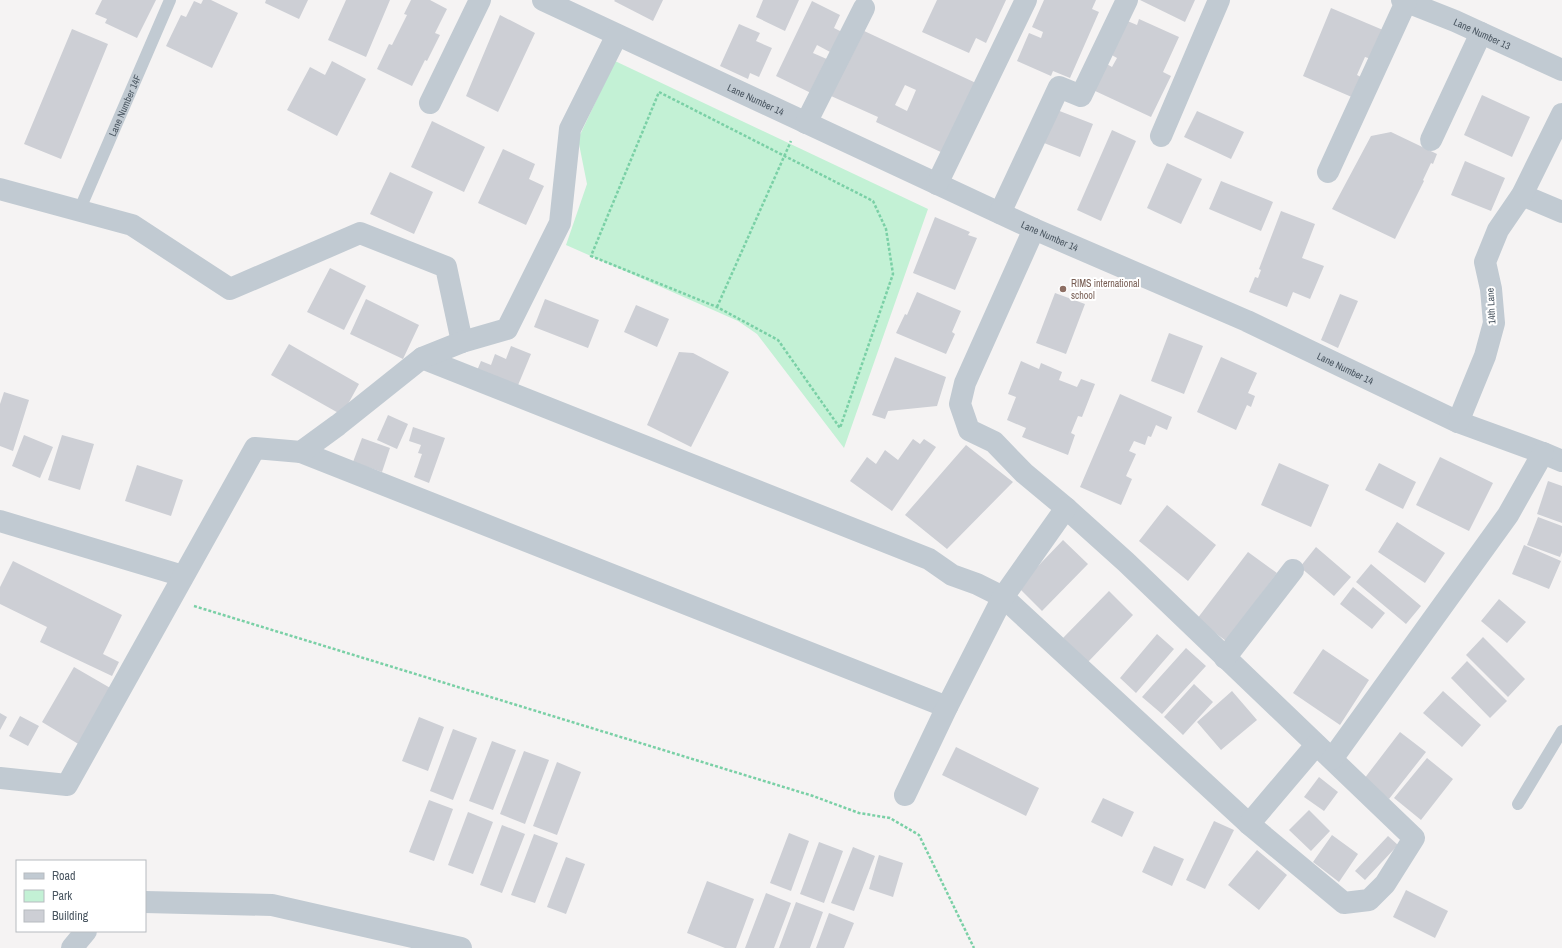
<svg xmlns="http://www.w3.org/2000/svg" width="1562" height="948" viewBox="0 0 1562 948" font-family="'Archivo Narrow',sans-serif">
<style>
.green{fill:#c3f1d5}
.building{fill:#cdcfd5;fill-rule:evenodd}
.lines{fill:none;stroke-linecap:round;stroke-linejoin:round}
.path{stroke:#7ad0a6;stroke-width:2.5;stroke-dasharray:3 2;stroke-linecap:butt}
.service{stroke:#c1cad2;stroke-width:12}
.minor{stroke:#c1cad2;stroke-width:22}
.education-dot{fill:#8d6e63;stroke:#fff;stroke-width:1.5}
.labels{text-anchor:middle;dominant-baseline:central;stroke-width:4;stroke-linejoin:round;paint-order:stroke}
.street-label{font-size:10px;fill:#4a5661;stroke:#fff}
.education-label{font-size:10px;fill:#785e54;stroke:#fff;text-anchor:start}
</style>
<rect width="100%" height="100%" fill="#f5f3f3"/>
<!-- green -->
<path class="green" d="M 615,61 L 928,209 L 844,448 L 757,334 L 738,321 L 566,245 L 587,184 L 578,139 Z"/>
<!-- building -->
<path class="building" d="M 102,0 L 156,0 L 137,38 L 105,23 L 107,19 L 95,14 Z
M 203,0 L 211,0 L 238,13 L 212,68 L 166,46 L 181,15 L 186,17 L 194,1 L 201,4 Z
M 266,0 L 308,0 L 299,19 L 265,3 Z
M 346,0 L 390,0 L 366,57 L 328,40 Z
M 411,0 L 430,0 L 447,9 L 435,33 L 440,35 L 427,61 L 425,60 L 412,86 L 377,69 L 389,44 L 392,45 L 407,15 L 404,14 Z
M 615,0 L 663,0 L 653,21 L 614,1 Z
M 763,0 L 799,0 L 785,31 L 756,17 Z
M 937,0 L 1006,0 L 986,43 L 976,38 L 969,53 L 922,32 Z
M 1044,0 L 1096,0 L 1092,9 L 1099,12 L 1070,78 L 1053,71 L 1051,76 L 1017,61 L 1029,33 L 1041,38 L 1043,32 L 1032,27 Z
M 1140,0 L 1195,0 L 1185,22 Z
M 812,1 L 840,15 L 834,28 L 842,32 L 832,53 L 817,45 L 813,53 L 829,60 L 813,94 L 776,76 Z
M 1331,8 L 1383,30 L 1371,59 L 1365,57 L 1357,75 L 1363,78 L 1354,98 L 1303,76 Z
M 500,15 L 535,33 L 498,112 L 466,96 Z
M 1139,19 L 1179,37 L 1163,72 L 1171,76 L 1151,117 L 1093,90 L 1105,63 L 1112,67 L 1117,58 L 1110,54 L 1125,20 L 1137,25 Z
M 739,24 L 760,33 L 756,41 L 772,48 L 759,77 L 750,73 L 748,79 L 720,66 Z
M 72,29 L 108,44 L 61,159 L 24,144 Z
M 862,30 L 976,83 L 943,153 L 876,122 L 878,117 L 831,96 ZM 905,85 L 916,90 L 907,111 L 895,105 Z
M 332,61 L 366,79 L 337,136 L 287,110 L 310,67 L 325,75 Z
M 1482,95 L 1530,117 L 1512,157 L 1464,135 Z
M 1057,110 L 1093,124 L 1080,157 L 1044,143 Z
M 1197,111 L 1244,132 L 1231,159 L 1184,137 Z
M 432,121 L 485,147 L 464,192 L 411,167 Z
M 1112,130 L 1136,141 L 1101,221 L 1077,210 Z
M 1391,132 L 1437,154 L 1433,164 L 1431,163 L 1423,180 L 1424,181 L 1395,239 L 1332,209 L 1371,136 Z
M 503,149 L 535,164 L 529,179 L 544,186 L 526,225 L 478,203 Z
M 1465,161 L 1505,178 L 1491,211 L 1451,195 Z
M 1167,163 L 1202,179 L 1181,224 L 1147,208 Z
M 390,172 L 433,192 L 414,234 L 370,214 Z
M 1221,181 L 1273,202 L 1261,231 L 1209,209 Z
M 1281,211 L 1315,224 L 1302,258 L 1324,266 L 1310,299 L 1293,292 L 1287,307 L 1249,292 L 1255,277 L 1258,278 L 1261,270 L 1259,269 Z
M 935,217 L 970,232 L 968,235 L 977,238 L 955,290 L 913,273 Z
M 330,268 L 366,286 L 344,330 L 307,312 Z
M 917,292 L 961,311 L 952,332 L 955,334 L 946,354 L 896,333 L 905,314 L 907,315 Z
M 1055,293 L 1085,304 L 1066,354 L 1036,343 Z
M 1340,294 L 1358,301 L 1338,348 L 1321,340 Z
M 366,299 L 419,325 L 403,359 L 350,334 Z
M 545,299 L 599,320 L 588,348 L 534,327 Z
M 636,305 L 669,319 L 657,347 L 624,332 Z
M 1169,333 L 1203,346 L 1184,394 L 1151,381 Z
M 289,344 L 359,384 L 342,415 L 271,375 Z
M 511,346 L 531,354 L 516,390 L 476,373 L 481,361 L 491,365 L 495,354 L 506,359 Z
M 679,352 L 693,353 L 729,372 L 691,447 L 647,425 Z
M 895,357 L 946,377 L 937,406 L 888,411 L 885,419 L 872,415 Z
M 1221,357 L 1257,373 L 1248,393 L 1255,396 L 1251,407 L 1247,405 L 1236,430 L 1197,412 Z
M 1021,361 L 1039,369 L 1041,363 L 1062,372 L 1059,380 L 1077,387 L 1081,379 L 1095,384 L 1082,417 L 1078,416 L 1071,433 L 1075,435 L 1068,455 L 1022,437 L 1026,428 L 1007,420 L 1016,397 L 1008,394 Z
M 4,392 L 29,400 L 13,451 L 0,446 L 0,404 Z
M 1120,394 L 1172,417 L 1167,430 L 1156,425 L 1151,437 L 1148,436 L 1145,445 L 1134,441 L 1129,451 L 1136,454 L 1126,476 L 1132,479 L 1121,505 L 1080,487 Z
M 388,415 L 408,424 L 397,449 L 377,440 Z
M 413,427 L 445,438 L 429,483 L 414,477 L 422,454 L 418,453 L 421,445 L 409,441 Z
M 24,435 L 53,447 L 40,478 L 12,466 Z
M 62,435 L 94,444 L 80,490 L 48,480 Z
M 362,438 L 390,448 L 382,472 L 353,462 Z
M 913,439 L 920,444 L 924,439 L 936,447 L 892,511 L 850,481 L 867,457 L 876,464 L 885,450 L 898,460 Z
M 966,445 L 1013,482 L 947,549 L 905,515 Z
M 1440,457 L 1493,483 L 1469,531 L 1416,505 Z
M 1279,463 L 1329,485 L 1311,527 L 1261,505 Z
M 1379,463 L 1416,482 L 1403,509 L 1365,490 Z
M 137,465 L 183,480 L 171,516 L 125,501 Z
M 1548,481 L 1562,486 L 1562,523 L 1537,514 Z
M 1167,505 L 1216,545 L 1188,581 L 1139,541 Z
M 1538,517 L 1562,526 L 1562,552 L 1560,557 L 1527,545 Z
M 1397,522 L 1445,553 L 1425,583 L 1378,552 Z
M 1063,540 L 1088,564 L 1042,611 L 1018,587 Z
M 1524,545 L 1561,561 L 1549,589 L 1512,574 Z
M 1316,547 L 1351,577 L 1334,596 L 1300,567 Z
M 1248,552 L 1277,573 L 1226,641 L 1197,619 Z
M 13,561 L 122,615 L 103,654 L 119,662 L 112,676 L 40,642 L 47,627 L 0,604 L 0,587 Z
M 1371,564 L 1421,606 L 1406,624 L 1356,582 Z
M 1353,587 L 1385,613 L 1372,629 L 1340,604 Z
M 1109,591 L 1133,615 L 1088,662 L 1063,638 Z
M 1499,599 L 1526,622 L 1507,643 L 1481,621 Z
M 1157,634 L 1174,649 L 1136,693 L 1120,678 Z
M 1483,637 L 1525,679 L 1508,697 L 1466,655 Z
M 1186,648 L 1206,666 L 1162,714 L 1142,697 Z
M 1323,649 L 1369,680 L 1340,725 L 1293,693 Z
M 1467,661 L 1507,701 L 1490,718 L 1451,678 Z
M 74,667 L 112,689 L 80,745 L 42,722 Z
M 1194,684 L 1213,702 L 1183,735 L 1164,717 Z
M 1232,691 L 1257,720 L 1221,750 L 1197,722 Z
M 1443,691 L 1481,725 L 1462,747 L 1423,713 Z
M 0,713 L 7,717 L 0,730 Z
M 20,716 L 39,726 L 28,746 L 9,736 Z
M 419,717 L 444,727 L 428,771 L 402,761 Z
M 453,729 L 477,738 L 453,800 L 430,791 Z
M 1400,732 L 1426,752 L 1389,799 L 1364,779 Z
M 492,741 L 516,750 L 493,810 L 469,801 Z
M 956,747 L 1039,788 L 1026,816 L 942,775 Z
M 524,751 L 549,760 L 525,824 L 500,814 Z
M 1427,758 L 1453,779 L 1421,820 L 1394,798 Z
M 557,762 L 581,772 L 557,835 L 533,826 Z
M 1319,777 L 1338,792 L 1324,811 L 1304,797 Z
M 1103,798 L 1134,812 L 1122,837 L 1091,822 Z
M 429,800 L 453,809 L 434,861 L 409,852 Z
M 1309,810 L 1330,831 L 1311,851 L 1289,830 Z
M 468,812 L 493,822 L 473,874 L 448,865 Z
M 1214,821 L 1234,830 L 1205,889 L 1186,880 Z
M 502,825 L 525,834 L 502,893 L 480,885 Z
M 789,833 L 809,841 L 791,891 L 770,883 Z
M 534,834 L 558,843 L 535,903 L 511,895 Z
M 1332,835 L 1358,854 L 1339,882 L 1313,862 Z
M 1388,836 L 1398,845 L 1365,880 L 1355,871 Z
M 819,842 L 843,851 L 824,903 L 800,894 Z
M 1154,846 L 1184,859 L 1172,886 L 1142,872 Z
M 853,847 L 875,856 L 854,911 L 831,903 Z
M 1257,850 L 1287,875 L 1259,910 L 1228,885 Z
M 879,855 L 903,863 L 893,897 L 869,889 Z
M 566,857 L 585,864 L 566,914 L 547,907 Z
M 707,881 L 754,899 L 736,948 L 725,948 L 687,933 Z
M 1406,890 L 1448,911 L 1435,938 L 1393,917 Z
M 766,893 L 791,903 L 774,948 L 745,948 Z
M 796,902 L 823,912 L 810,948 L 779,948 Z
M 829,913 L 854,923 L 844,948 L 816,948 Z"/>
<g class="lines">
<!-- path -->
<path class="path" d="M 659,92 L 873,201 L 886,229 L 893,274 L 840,428 L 778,340 L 717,307 L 591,256 Z
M 717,307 L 791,141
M 194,606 L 813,796 L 859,813 L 890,818 L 919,835 L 974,948"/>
<!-- service -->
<g class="service">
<path id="s1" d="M 79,211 L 170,0"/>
<path d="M 1518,804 L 1562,731"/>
</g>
<!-- minor -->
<g class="minor">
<path id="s2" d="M 543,0 L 1034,229 L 1247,321 L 1458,422 L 1543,453 L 1562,461"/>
<path id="s3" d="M 1402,0 L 1455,21 L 1562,70"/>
<path d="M 430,103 L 480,0"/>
<path d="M 806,123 L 864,8"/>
<path d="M 1161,136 L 1219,0"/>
<path d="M 1431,140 L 1481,33"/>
<path d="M 1328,172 L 1406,2"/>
<path d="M 937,184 L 1026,0"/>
<path d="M 0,189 L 132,225 L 230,289 L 360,233 L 446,267 L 462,342"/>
<path d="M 1522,195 L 1562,212"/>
<path d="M 1000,213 L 1059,87 L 1081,96 L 1127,0"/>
<path d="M 422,358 L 929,559 L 952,575 L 977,584 L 1003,597 L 1249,824 L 1344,903 L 1369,900 L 1385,884 L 1414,838 L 1126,562 L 1066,508 L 1024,473 L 994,442 L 969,430 L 960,404 L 965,383 L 1034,229"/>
<path d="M 1458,422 L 1485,356 L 1494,323 L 1491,289 L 1485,262 L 1498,230 L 1522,195 L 1562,114"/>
<path d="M 301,452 L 947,707"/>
<path d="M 0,521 L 183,576"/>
<path d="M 1225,658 L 1293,570"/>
<path d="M 1332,759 L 1508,515 L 1543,453"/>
<path d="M 0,778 L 67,785 L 255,448 L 301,452 L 338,425 L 422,358 L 462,342 L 507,329 L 560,223 L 570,129 L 617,35"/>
<path d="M 905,795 L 947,707 L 1003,597 L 1066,508"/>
<path d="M 1249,824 L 1316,745"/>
<path d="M 145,902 L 272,905 L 461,948"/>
<path d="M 72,948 L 86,931"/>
</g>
</g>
<!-- markers -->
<circle class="education-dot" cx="1063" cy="289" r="4"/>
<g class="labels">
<!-- street labels -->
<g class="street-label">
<text stroke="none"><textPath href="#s3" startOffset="87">Lane Number 13</textPath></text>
<text stroke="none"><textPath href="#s2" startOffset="235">Lane Number 14</textPath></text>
<text stroke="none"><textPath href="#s1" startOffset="115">Lane Number 14F</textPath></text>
<text stroke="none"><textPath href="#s2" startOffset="559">Lane Number 14</textPath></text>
<text transform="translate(1491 306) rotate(-93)">14th Lane</text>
<text stroke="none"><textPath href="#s2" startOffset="883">Lane Number 14</textPath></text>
</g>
<!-- education labels -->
<g class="education-label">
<text x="1071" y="283">RIMS international<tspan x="1071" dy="12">school</tspan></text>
</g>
</g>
<!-- legend -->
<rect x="16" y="860" width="130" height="72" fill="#ffffff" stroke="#b7bbc0"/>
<rect x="24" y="873" width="20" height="6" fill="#c1cad2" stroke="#b7bbc0"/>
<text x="52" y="880" font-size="12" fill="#4a5661">Road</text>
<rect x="24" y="890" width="20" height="12" fill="#c3f1d5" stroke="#b7bbc0"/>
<text x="52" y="900" font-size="12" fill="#4a5661">Park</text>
<rect x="24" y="910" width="20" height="12" fill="#cdcfd5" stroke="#b7bbc0"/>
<text x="52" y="920" font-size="12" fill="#4a5661">Building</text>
</svg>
